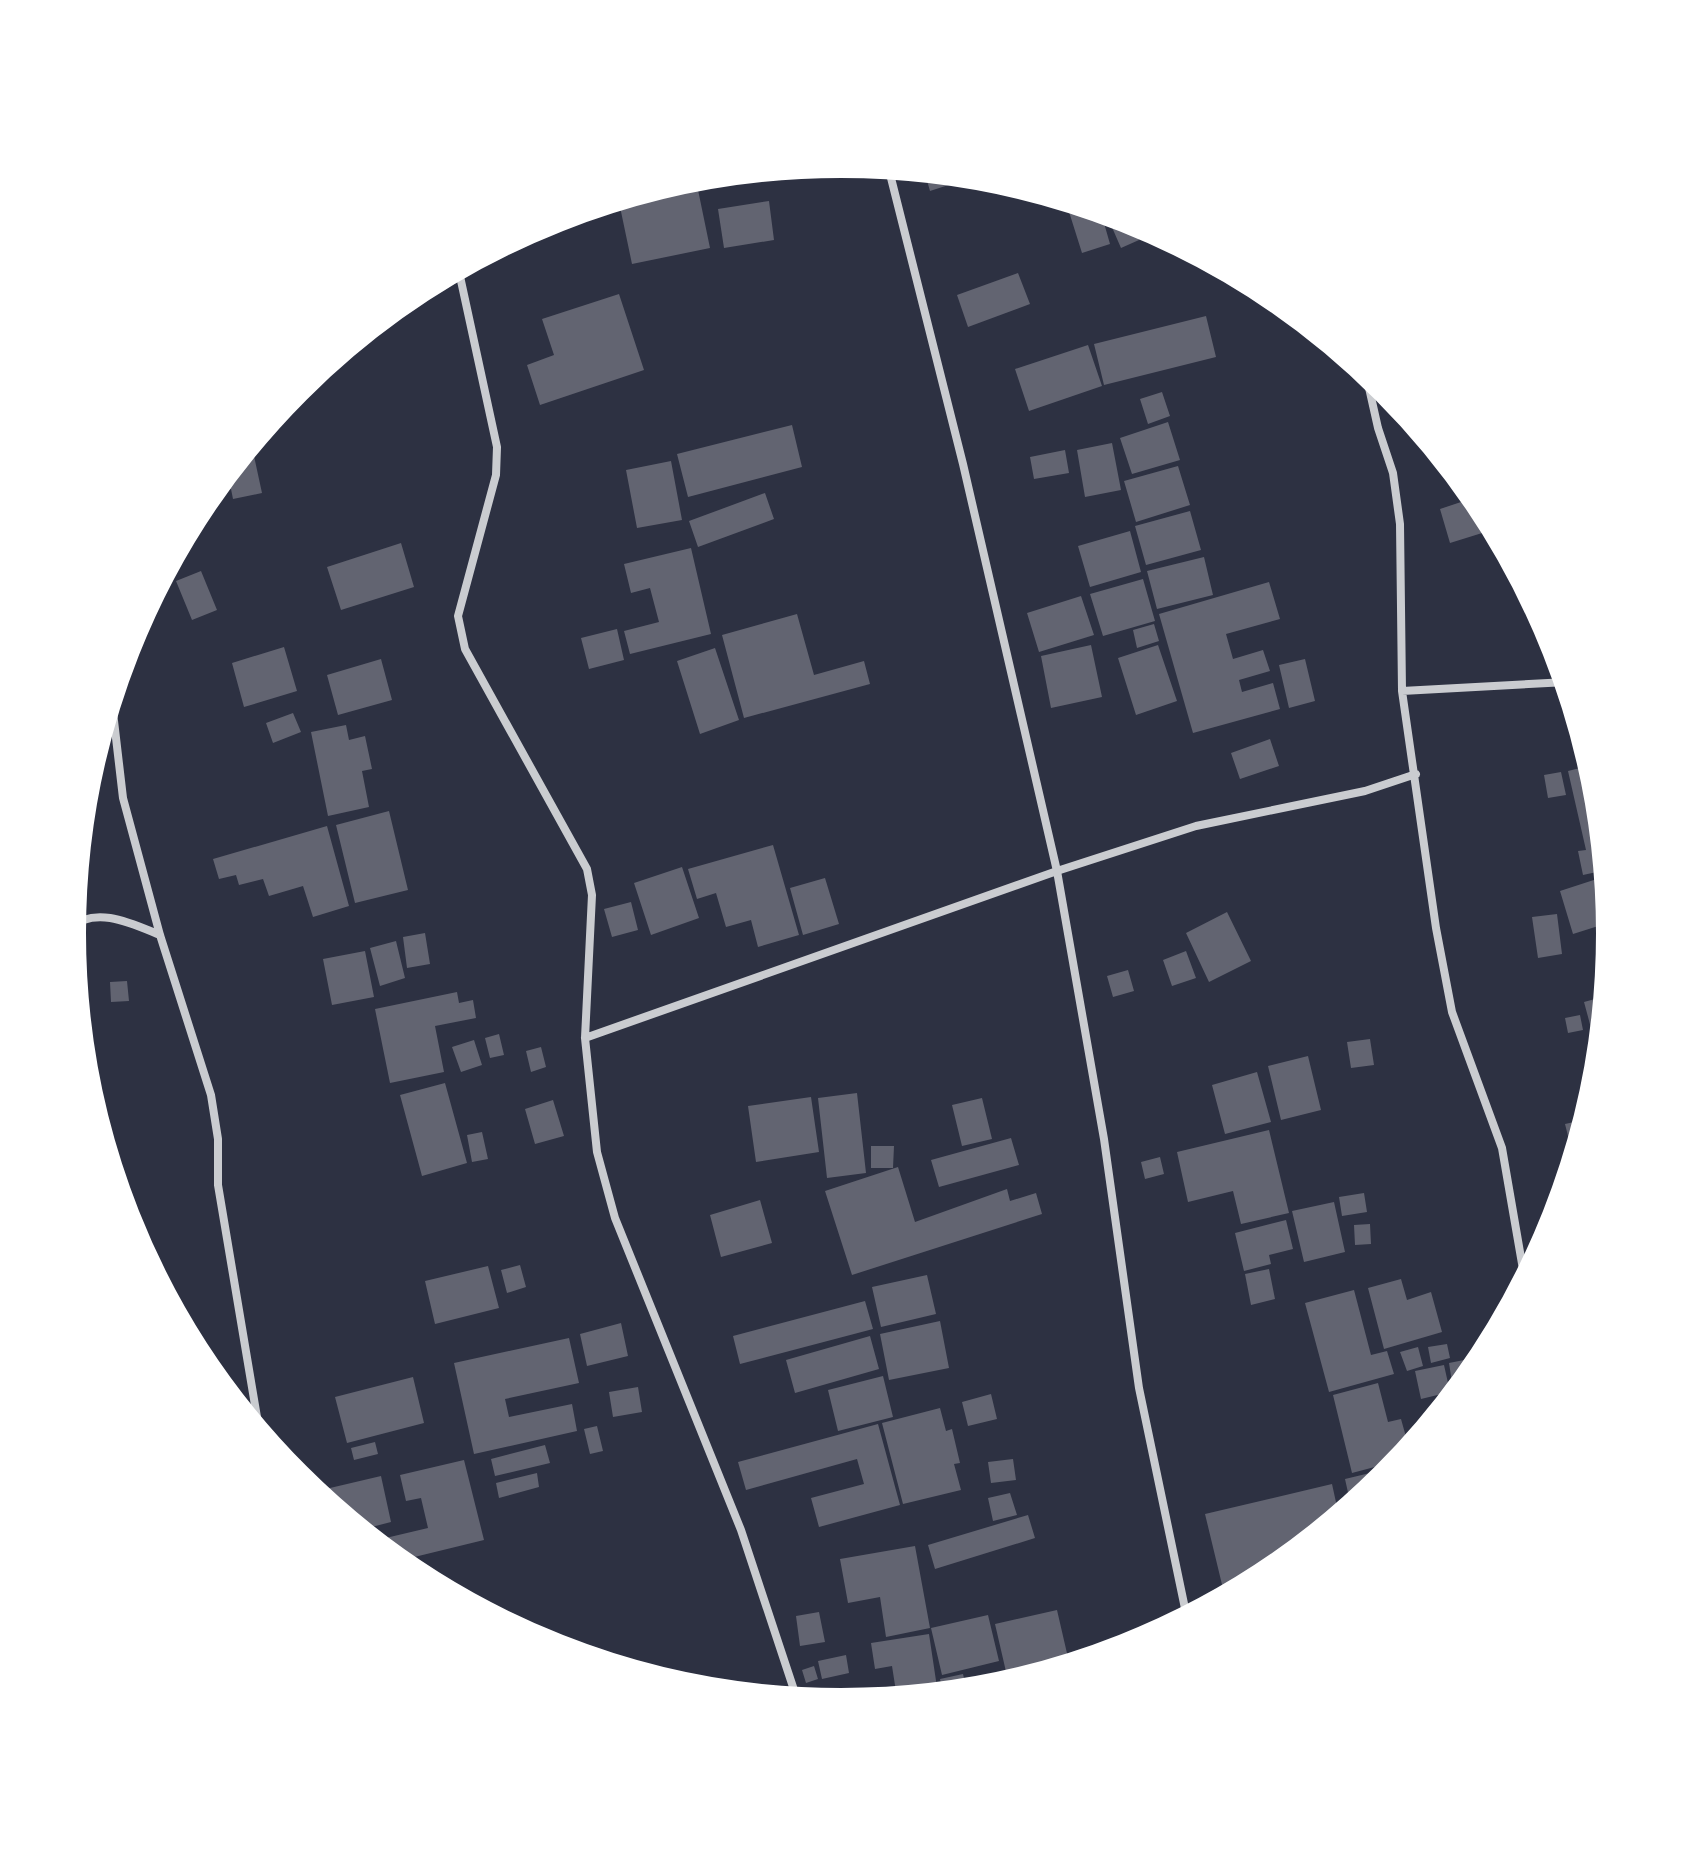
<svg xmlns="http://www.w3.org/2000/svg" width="1682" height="1865" viewBox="0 0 1682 1865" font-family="'Sofia Sans Condensed',sans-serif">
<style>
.building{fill:#626471}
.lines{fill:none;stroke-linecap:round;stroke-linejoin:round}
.minor{stroke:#caccd0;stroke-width:8}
.rim{fill:none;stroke:#fff;stroke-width:4}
</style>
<rect width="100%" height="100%" fill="#2d3142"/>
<!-- building -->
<path class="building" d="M 924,170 L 965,174 L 967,179 L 930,191 Z
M 969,174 L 989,176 L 971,181 Z
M 697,185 L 710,248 L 632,264 L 619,202 Z
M 1065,199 L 1100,209 L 1110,244 L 1082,253 Z
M 769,201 L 774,240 L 724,248 L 718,209 Z
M 1130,218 L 1139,240 L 1121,248 L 1111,225 Z
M 1018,273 L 1030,304 L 968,327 L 957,295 Z
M 1259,286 L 1270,292 L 1272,294 L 1262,297 Z
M 619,294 L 644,370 L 540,405 L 527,365 L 554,355 L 542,319 Z
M 1206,316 L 1216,357 L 1104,385 L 1094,344 Z
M 1088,345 L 1102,386 L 1029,411 L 1015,369 Z
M 1162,392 L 1170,416 L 1148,424 L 1140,399 Z
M 1168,422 L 1180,460 L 1132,474 L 1120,438 Z
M 792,425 L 802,467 L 688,497 L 677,454 Z
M 251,442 L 262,493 L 233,499 L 231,489 L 209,494 Z
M 1112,443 L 1121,490 L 1085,497 L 1077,450 Z
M 1065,450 L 1069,473 L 1034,479 L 1030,457 Z
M 671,461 L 682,520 L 637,528 L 626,470 Z
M 1178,466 L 1190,505 L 1136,522 L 1124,481 Z
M 765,493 L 774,519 L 698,547 L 689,521 Z
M 1476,497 L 1495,529 L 1450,543 L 1440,509 Z
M 1190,511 L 1201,550 L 1146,565 L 1135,526 Z
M 1130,531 L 1141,572 L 1090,587 L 1078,546 Z
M 401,543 L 414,587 L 341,610 L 327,567 Z
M 691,548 L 711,634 L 630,654 L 624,631 L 659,622 L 650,588 L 631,593 L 624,564 Z
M 1204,557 L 1213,595 L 1157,609 L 1147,571 Z
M 201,571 L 217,610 L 192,620 L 176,581 Z
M 1143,579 L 1155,621 L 1103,636 L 1090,594 Z
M 1269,582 L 1280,619 L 1226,634 L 1233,659 L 1263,650 L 1270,671 L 1239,680 L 1242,692 L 1273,683 L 1280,709 L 1193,733 L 1159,614 Z
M 1081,596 L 1094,635 L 1039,652 L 1027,613 Z
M 797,614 L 814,675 L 864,661 L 870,684 L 744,718 L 722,635 Z
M 1154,624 L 1159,641 L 1137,648 L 1133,630 Z
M 617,629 L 624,660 L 589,669 L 581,638 Z
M 1091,645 L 1102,697 L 1051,708 L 1041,656 Z
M 1158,645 L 1177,701 L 1136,715 L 1118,658 Z
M 284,647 L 297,691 L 244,707 L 232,663 Z
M 715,648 L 739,720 L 700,734 L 677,661 Z
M 381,659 L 392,700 L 338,715 L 327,675 Z
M 1305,659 L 1315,701 L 1289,708 L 1279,665 Z
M 293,713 L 301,732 L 273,743 L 266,723 Z
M 346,725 L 349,740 L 365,736 L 372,769 L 362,771 L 369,807 L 328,816 L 311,732 Z
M 1270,739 L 1279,766 L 1240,779 L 1231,753 Z
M 1592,765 L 1597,783 L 1606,870 L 1583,875 L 1578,851 L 1586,850 L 1568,771 Z
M 1561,772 L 1566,795 L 1548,798 L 1544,775 Z
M 389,811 L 408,890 L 355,903 L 336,825 Z
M 327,826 L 349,906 L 313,917 L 303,886 L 269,896 L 263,879 L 239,885 L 236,875 L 219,879 L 213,859 Z
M 773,845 L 799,935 L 758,947 L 751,920 L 726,927 L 716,893 L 697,899 L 688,869 Z
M 682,867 L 699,918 L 651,935 L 634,883 Z
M 1606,876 L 1611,922 L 1573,934 L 1560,891 Z
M 825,878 L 839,924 L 803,935 L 790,888 Z
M 631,902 L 638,930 L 612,937 L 604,909 Z
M 1227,912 L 1251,961 L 1209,982 L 1186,933 Z
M 1557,914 L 1562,954 L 1538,958 L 1532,917 Z
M 425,933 L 430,964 L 407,968 L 403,937 Z
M 396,941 L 405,978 L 380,986 L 370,948 Z
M 365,951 L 374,997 L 332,1005 L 323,959 Z
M 1186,951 L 1196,978 L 1172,986 L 1163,960 Z
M 1128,970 L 1134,991 L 1113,997 L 1107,976 Z
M 127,981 L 129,1001 L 111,1002 L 110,982 Z
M 457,992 L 459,1003 L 473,1000 L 476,1018 L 435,1026 L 444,1072 L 390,1083 L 375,1009 Z
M 1606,996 L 1603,1025 L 1591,1028 L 1584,1002 Z
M 1580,1015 L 1583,1030 L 1568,1033 L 1565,1018 Z
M 499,1034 L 504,1055 L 490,1058 L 485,1038 Z
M 1370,1039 L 1374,1065 L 1351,1068 L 1347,1042 Z
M 474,1040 L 482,1065 L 461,1072 L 452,1047 Z
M 541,1047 L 546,1067 L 531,1072 L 526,1051 Z
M 1308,1056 L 1321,1110 L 1281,1120 L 1268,1066 Z
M 1257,1072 L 1271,1122 L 1225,1134 L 1212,1085 Z
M 445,1083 L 467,1163 L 422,1176 L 400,1095 Z
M 857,1093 L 866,1173 L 827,1178 L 818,1098 Z
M 811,1097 L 819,1152 L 756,1162 L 748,1106 Z
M 982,1098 L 992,1139 L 962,1146 L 952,1105 Z
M 553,1100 L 564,1136 L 535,1144 L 525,1109 Z
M 1583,1120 L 1584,1126 L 1574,1160 L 1565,1124 Z
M 1269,1130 L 1289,1213 L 1241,1224 L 1233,1191 L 1188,1202 L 1177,1152 Z
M 482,1132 L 488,1159 L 472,1162 L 467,1135 Z
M 1011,1138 L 1019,1165 L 939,1187 L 931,1160 Z
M 871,1146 L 894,1146 L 893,1168 L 871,1168 Z
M 1160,1157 L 1164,1174 L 1145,1179 L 1141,1162 Z
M 898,1167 L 915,1222 L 1007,1189 L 1010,1201 L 1036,1193 L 1042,1214 L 852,1275 L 825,1191 Z
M 1364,1193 L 1367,1212 L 1342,1216 L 1339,1197 Z
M 760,1200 L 772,1243 L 721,1257 L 710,1215 Z
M 1334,1202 L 1345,1252 L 1304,1262 L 1292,1211 Z
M 1286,1220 L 1293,1249 L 1269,1255 L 1271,1264 L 1244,1271 L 1235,1233 Z
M 1370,1224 L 1371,1244 L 1355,1245 L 1354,1225 Z
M 520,1265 L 526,1287 L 507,1293 L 501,1270 Z
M 488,1266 L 499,1308 L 435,1324 L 425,1281 Z
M 1269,1269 L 1275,1299 L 1251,1305 L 1245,1274 Z
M 927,1275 L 936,1314 L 881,1327 L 872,1287 Z
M 1401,1279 L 1407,1300 L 1431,1292 L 1442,1332 L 1384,1349 L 1368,1288 Z
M 1354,1290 L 1371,1355 L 1387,1351 L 1394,1374 L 1329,1392 L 1305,1303 Z
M 865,1301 L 873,1329 L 740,1364 L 733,1336 Z
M 940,1321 L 949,1368 L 889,1380 L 880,1334 Z
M 621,1323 L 628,1356 L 587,1366 L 580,1334 Z
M 870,1336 L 879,1369 L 795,1393 L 786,1360 Z
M 569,1338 L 579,1383 L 505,1399 L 509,1417 L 572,1404 L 577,1431 L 474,1454 L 454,1363 Z
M 1447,1344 L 1450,1358 L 1431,1363 L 1428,1347 Z
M 1418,1347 L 1423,1366 L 1407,1371 L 1400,1352 Z
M 1469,1359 L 1471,1374 L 1454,1395 L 1449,1363 Z
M 1444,1365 L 1450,1392 L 1421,1399 L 1415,1371 Z
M 883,1376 L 893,1417 L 838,1431 L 828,1390 Z
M 413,1377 L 424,1423 L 347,1443 L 335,1397 Z
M 1378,1383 L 1388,1422 L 1401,1419 L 1408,1444 L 1416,1441 L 1401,1460 L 1352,1473 L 1333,1395 Z
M 638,1387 L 642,1412 L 613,1417 L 609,1392 Z
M 991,1394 L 997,1419 L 968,1426 L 962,1402 Z
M 940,1408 L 946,1431 L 952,1429 L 960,1463 L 954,1464 L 961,1490 L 903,1504 L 882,1423 Z
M 878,1424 L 900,1505 L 819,1527 L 811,1498 L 864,1484 L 857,1459 L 746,1490 L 738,1462 Z
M 597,1426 L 603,1451 L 590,1454 L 584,1429 Z
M 375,1442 L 378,1454 L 354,1460 L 351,1448 Z
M 545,1445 L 550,1463 L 495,1476 L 491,1459 Z
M 1013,1459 L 1016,1480 L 991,1483 L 988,1462 Z
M 464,1460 L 484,1540 L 398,1561 L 373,1541 L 428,1528 L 421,1498 L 406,1501 L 400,1475 Z
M 1395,1467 L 1386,1478 L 1351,1506 L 1345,1479 Z
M 537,1473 L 539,1487 L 499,1498 L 496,1483 Z
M 381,1476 L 391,1522 L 360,1530 L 313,1492 Z
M 1332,1484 L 1339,1516 L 1269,1574 L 1225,1597 L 1205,1514 Z
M 1010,1493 L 1017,1515 L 993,1521 L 988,1498 Z
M 1028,1515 L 1035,1538 L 935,1569 L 928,1545 Z
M 915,1546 L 930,1628 L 886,1637 L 880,1597 L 848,1603 L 840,1559 Z
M 1057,1610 L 1069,1662 L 1007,1676 L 995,1624 Z
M 819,1612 L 825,1642 L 800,1646 L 796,1616 Z
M 988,1615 L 999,1661 L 942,1675 L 931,1628 Z
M 929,1634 L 938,1694 L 897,1698 L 892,1666 L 875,1669 L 871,1643 Z
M 846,1655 L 849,1673 L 822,1679 L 818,1661 Z
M 814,1666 L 818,1679 L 806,1683 L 802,1670 Z
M 963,1674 L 967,1691 L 943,1693 L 940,1679 Z
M 829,1696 L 830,1702 L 807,1700 L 807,1699 Z"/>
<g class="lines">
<!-- minor -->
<path class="minor" d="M 888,166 L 963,464 L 1057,871 L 1104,1139 L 1139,1388 L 1187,1618
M 458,267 L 497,447 L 496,475 L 458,616 L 465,649 L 587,869 L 592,895 L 585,1038 L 597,1152 L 615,1218 L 741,1530 L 797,1699
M 1365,370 L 1378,428 L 1393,473 L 1400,524 L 1402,691 L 1436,928 L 1452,1012 L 1502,1148 L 1525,1281
M 1402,691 L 1567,682
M 111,695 L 123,798 L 160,935 L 211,1095 L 218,1139 L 218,1185 L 260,1435
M 70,928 C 96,905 133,924 160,935
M 585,1038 L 1057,871 L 1196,826 L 1365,791 L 1416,774"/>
</g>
<!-- crop -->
<path d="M0 0H1682V1865H0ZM84 933a757 757 0 1 1 1514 0a757 757 0 1 1-1514 0Z" fill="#fff" fill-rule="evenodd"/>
<path class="rim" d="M84 933a757 757 0 1 1 1514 0a757 757 0 1 1-1514 0Z"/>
</svg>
